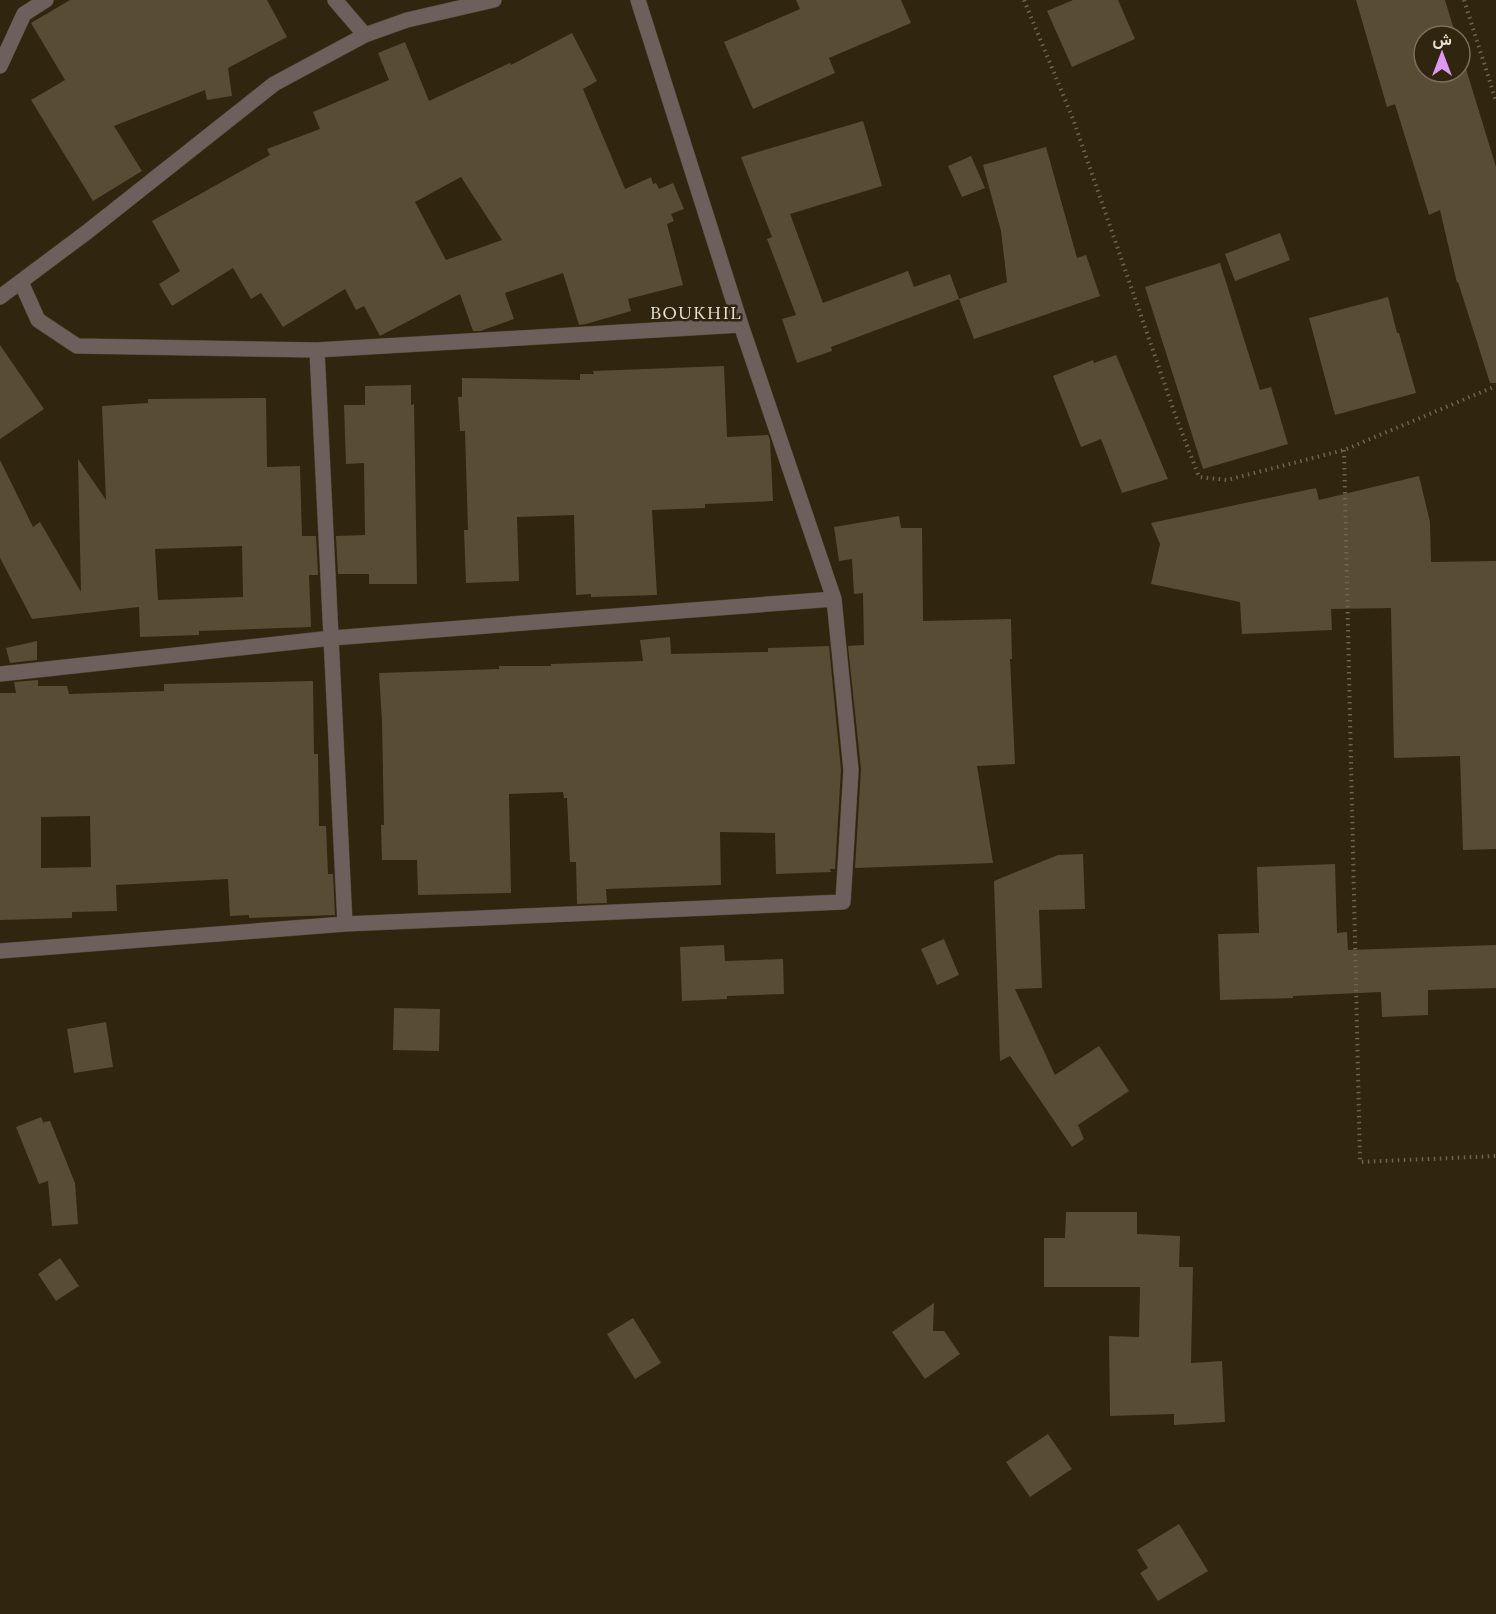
<svg xmlns="http://www.w3.org/2000/svg" width="1496" height="1614" viewBox="0 0 1496 1614" font-family="Lora,Vazirmatn,serif">
<style>
.building{fill:#584c35;fill-rule:evenodd}
.lines{fill:none;stroke-linecap:round;stroke-linejoin:round}
.minor-casing{stroke:#4d432e;stroke-width:16}
.path{stroke:#6d6450;stroke-width:4;stroke-dasharray:1.5 4.5;stroke-linecap:butt}
.minor{stroke:#6d605c;stroke-width:15}
.labels{text-anchor:middle;dominant-baseline:central;stroke-width:5;stroke-linejoin:round;paint-order:stroke}
.quarter-label{font-size:18px;letter-spacing:1.5px;fill:#e7e1d3;stroke:#30250f}
</style>
<rect width="100%" height="100%" fill="#30250f"/>
<!-- building -->
<path class="building" d="M 70,0 L 267,0 L 287,37 L 228,68 L 232,96 L 207,100 L 205,90 L 114,126 L 142,171 L 93,201 L 31,100 L 65,80 L 31,23 Z
M 796,0 L 901,0 L 911,23 L 829,58 L 835,73 L 753,109 L 724,42 L 800,9 Z
M 1073,0 L 1118,0 L 1135,39 L 1072,67 L 1047,11 Z
M 1356,0 L 1445,0 L 1456,36 L 1424,36 L 1424,72 L 1460,72 L 1460,49 L 1496,167 L 1496,383 L 1490,383 L 1458,282 L 1457,283 L 1440,210 L 1429,215 L 1395,104 L 1387,107 Z
M 572,33 L 597,81 L 583,89 L 625,189 L 651,177 L 653,184 L 656,183 L 659,189 L 673,183 L 684,209 L 671,214 L 674,221 L 667,224 L 683,285 L 628,299 L 631,311 L 586,324 L 579,325 L 563,273 L 505,293 L 514,319 L 480,331 L 473,331 L 460,294 L 380,336 L 364,306 L 356,310 L 345,289 L 283,327 L 261,293 L 251,299 L 233,268 L 172,306 L 159,284 L 180,271 L 152,221 L 270,155 L 267,149 L 320,129 L 313,112 L 389,80 L 378,53 L 405,42 L 429,101 L 510,63 L 511,65 ZM 461,177 L 502,240 L 446,260 L 415,202 Z
M 863,121 L 882,186 L 790,214 L 823,303 L 908,271 L 914,287 L 950,274 L 959,299 L 831,347 L 832,351 L 797,363 L 782,319 L 796,315 L 767,239 L 772,237 L 741,157 Z
M 1046,147 L 1077,258 L 1086,255 L 1100,296 L 974,339 L 959,299 L 1007,282 L 1001,231 L 983,165 Z
M 971,156 L 985,188 L 962,197 L 948,166 Z
M 1280,233 L 1290,260 L 1235,281 L 1225,254 Z
M 1220,263 L 1260,390 L 1271,387 L 1288,444 L 1203,469 L 1145,287 Z
M 1388,297 L 1397,333 L 1399,333 L 1416,393 L 1335,415 L 1309,318 Z
M 0,345 L 44,409 L 0,439 Z
M 1116,355 L 1168,479 L 1122,493 L 1101,439 L 1081,447 L 1053,376 L 1093,360 L 1094,363 Z
M 724,366 L 727,437 L 768,435 L 770,440 L 773,501 L 705,504 L 705,508 L 652,510 L 657,595 L 591,597 L 591,594 L 576,595 L 574,515 L 517,517 L 519,581 L 466,583 L 464,530 L 468,530 L 465,431 L 460,431 L 458,397 L 462,397 L 462,378 L 580,380 L 580,374 L 594,374 L 593,371 Z
M 411,385 L 411,405 L 414,404 L 417,584 L 369,584 L 369,574 L 338,574 L 336,536 L 365,535 L 364,463 L 346,464 L 344,405 L 365,405 L 365,386 Z
M 266,398 L 267,467 L 300,466 L 302,536 L 316,536 L 318,575 L 309,575 L 311,627 L 199,631 L 199,635 L 140,637 L 139,607 L 32,619 L 0,558 L 0,460 L 33,527 L 40,522 L 81,592 L 78,459 L 106,500 L 102,406 L 148,403 L 148,399 ZM 242,546 L 243,597 L 158,600 L 155,549 Z
M 1419,476 L 1430,522 L 1431,562 L 1496,561 L 1496,849 L 1463,850 L 1460,756 L 1394,758 L 1391,608 L 1331,609 L 1332,630 L 1242,634 L 1240,602 L 1151,584 L 1160,544 L 1151,523 L 1316,488 L 1319,500 Z
M 899,516 L 901,528 L 922,528 L 923,621 L 1011,619 L 1012,659 L 1010,659 L 1015,764 L 977,766 L 993,863 L 855,868 L 861,769 L 848,646 L 864,645 L 863,593 L 854,594 L 852,559 L 839,561 L 834,527 Z
M 670,637 L 671,654 L 768,652 L 768,648 L 829,646 L 841,770 L 835,869 L 830,869 L 831,872 L 776,874 L 775,833 L 720,832 L 721,885 L 606,889 L 607,903 L 577,904 L 576,862 L 570,862 L 567,798 L 564,798 L 563,792 L 509,794 L 511,893 L 418,895 L 417,860 L 382,860 L 381,825 L 384,825 L 382,721 L 379,673 L 499,669 L 499,666 L 551,666 L 551,664 L 643,661 L 640,640 Z
M 37,641 L 37,660 L 10,663 L 6,648 Z
M 38,680 L 38,686 L 67,686 L 69,694 L 164,691 L 164,684 L 313,681 L 314,754 L 318,754 L 319,826 L 326,826 L 328,874 L 333,874 L 335,915 L 249,918 L 249,915 L 230,916 L 228,879 L 116,885 L 117,911 L 72,912 L 72,918 L 0,920 L 0,693 L 16,693 L 14,682 ZM 90,816 L 91,867 L 41,868 L 41,817 Z
M 1083,854 L 1085,909 L 1039,910 L 1042,988 L 1015,989 L 1055,1075 L 1099,1046 L 1129,1091 L 1078,1125 L 1084,1139 L 1072,1147 L 1010,1056 L 1000,1061 L 994,881 L 1058,855 Z
M 1335,864 L 1337,933 L 1347,932 L 1348,950 L 1496,945 L 1496,988 L 1428,990 L 1428,1015 L 1382,1017 L 1381,992 L 1293,996 L 1293,998 L 1220,1000 L 1218,934 L 1259,933 L 1257,867 Z
M 944,939 L 959,975 L 937,985 L 921,949 Z
M 724,945 L 725,961 L 783,959 L 784,994 L 727,996 L 727,999 L 682,1001 L 680,947 Z
M 394,1008 L 440,1009 L 439,1051 L 393,1050 Z
M 106,1022 L 113,1067 L 74,1073 L 67,1029 Z
M 41,1117 L 44,1124 L 44,1122 L 50,1121 L 75,1183 L 78,1224 L 52,1226 L 48,1181 L 39,1184 L 16,1127 Z
M 1066,1212 L 1137,1212 L 1137,1234 L 1180,1236 L 1179,1267 L 1193,1267 L 1191,1363 L 1222,1361 L 1225,1422 L 1174,1425 L 1174,1414 L 1110,1416 L 1109,1336 L 1139,1337 L 1140,1287 L 1044,1287 L 1044,1238 L 1065,1238 Z
M 60,1258 L 79,1286 L 56,1301 L 38,1274 Z
M 934,1303 L 933,1331 L 944,1331 L 960,1354 L 925,1379 L 892,1332 Z
M 633,1318 L 661,1363 L 635,1379 L 607,1334 Z
M 1048,1434 L 1072,1469 L 1030,1497 L 1006,1462 Z
M 1179,1524 L 1208,1571 L 1158,1601 L 1140,1573 L 1148,1568 L 1137,1550 Z"/>
<g class="lines">
<!-- minor casing -->
<g class="minor-casing">
<path id="minor" d="M 335,0 L 365,35
M 638,0 L 741,325 L 834,599
M 0,66 L 24,14 L 46,0
M 21,282 L 38,320 L 77,346 L 317,350 L 741,325
M 0,297 L 87,232 L 274,84 L 365,35 L 407,20 L 494,0
M 317,350 L 345,924
M 0,674 L 332,638 L 834,599 L 851,770 L 843,902 L 345,924 L 0,951"/>
</g>
<!-- path -->
<path class="path" d="M 1024,0 L 1073,119 L 1176,417 L 1199,477 L 1227,480 L 1344,450 L 1496,386
M 1464,0 L 1496,101
M 1344,450 L 1360,1162 L 1496,1156"/>
<!-- minor -->
<use href="#minor" class="minor"/>
</g>
<g class="labels">
<!-- quarter labels -->
<g class="quarter-label">
<text x="696" y="312">BOUKHIL</text>
</g>
</g>
<!-- north arrow -->
<g transform="translate(1442 54)"><circle r="28" fill="#30250f" stroke="#79705d" stroke-width="1.5"/>
<path d="M0-4.5L10 22L0 15L-10 22Z" fill="#de98f2"/>
<text y="-9" font-size="16" font-weight="bold" text-anchor="middle" fill="#e7e1d3">ش</text>
</g>
</svg>
